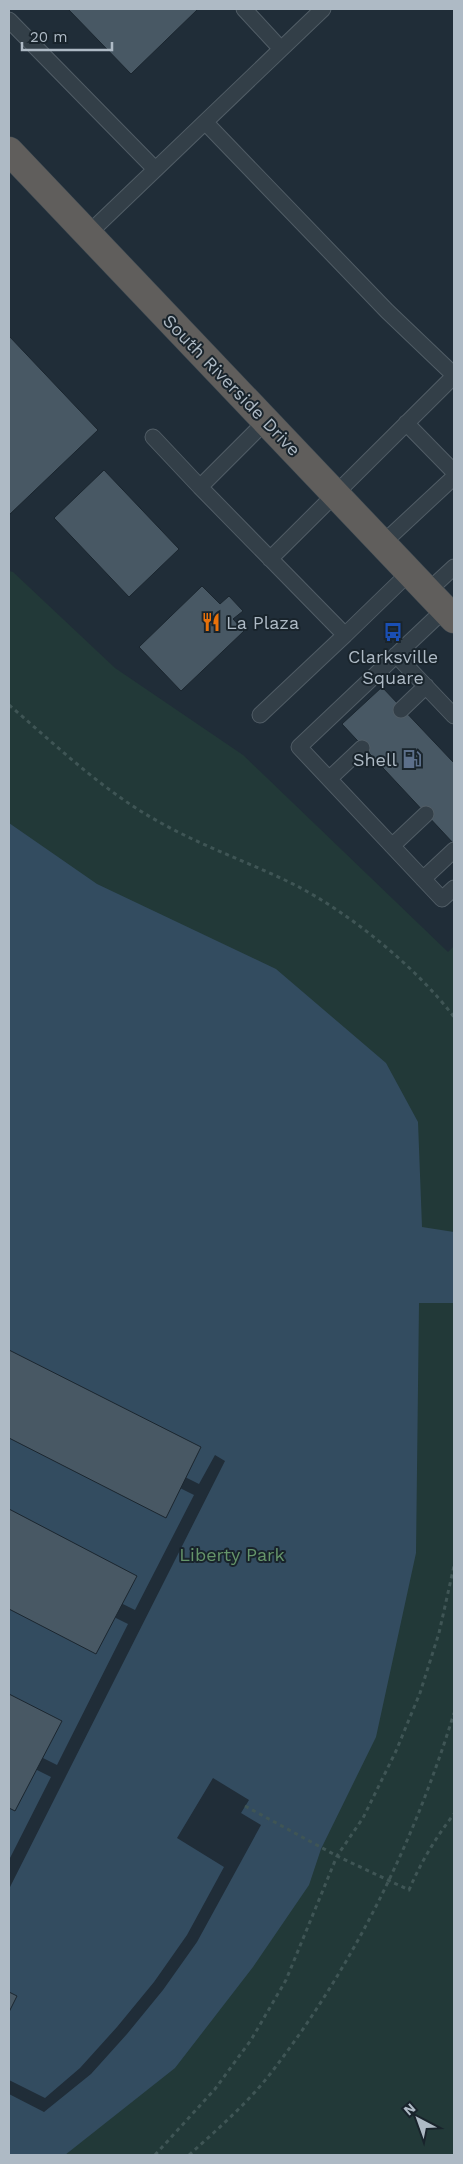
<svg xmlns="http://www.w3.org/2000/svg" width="463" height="2164" viewBox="0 0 463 2164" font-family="'Work Sans',sans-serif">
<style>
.green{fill:#223938}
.water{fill:#334c60}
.pier{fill:#202d38}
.building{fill:#485864;stroke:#1b262f}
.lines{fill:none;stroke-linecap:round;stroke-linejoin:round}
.service-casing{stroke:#515d66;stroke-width:17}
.trunk-casing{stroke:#3e4a53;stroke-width:29}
.path{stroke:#3f5555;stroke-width:3;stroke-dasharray:4 4;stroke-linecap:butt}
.service{stroke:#333f48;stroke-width:15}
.trunk{stroke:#605e5c;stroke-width:28}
.labels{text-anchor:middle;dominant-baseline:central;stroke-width:4;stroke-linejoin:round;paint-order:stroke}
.street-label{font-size:18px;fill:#aebac5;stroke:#19242c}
.poi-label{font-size:18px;fill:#aebac5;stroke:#19242c;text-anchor:start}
.park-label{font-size:18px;fill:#65956a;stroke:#19242c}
</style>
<rect width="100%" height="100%" fill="#202d38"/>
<!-- green -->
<path class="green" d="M 9,571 L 13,572 L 115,668 L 243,755 L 448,952 L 454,946 L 454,2155 L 9,2155 Z"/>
<!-- water -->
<path class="water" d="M 9,823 L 97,884 L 276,969 L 386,1063 L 418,1122 L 422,1227 L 454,1232 L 454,1303 L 419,1303 L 416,1553 L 376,1737 L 321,1849 L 309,1885 L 253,1967 L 175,2068 L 65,2155 L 9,2155 Z"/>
<!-- pier -->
<path class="pier" d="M 9,1389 L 199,1484 L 215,1455 L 225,1461 L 9,1889 L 9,1860 L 51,1777 L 9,1756 L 9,1741 L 57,1765 L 128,1624 L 9,1565 L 9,1548 L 135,1610 L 194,1495 L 9,1403 Z
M 213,1778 L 249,1800 L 241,1813 L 261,1825 L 197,1942 L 163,1990 L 127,2034 L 91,2074 L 44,2112 L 9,2094 L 9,2080 L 45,2098 L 80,2068 L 117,2027 L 154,1982 L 187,1935 L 224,1867 L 177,1838 Z"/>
<!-- building -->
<path class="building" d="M 68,9 L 198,9 L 131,74 Z
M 9,336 L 98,430 L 9,515 Z
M 104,470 L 179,549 L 129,597 L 54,518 Z
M 202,586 L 220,604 L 229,596 L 243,611 L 233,619 L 244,631 L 181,691 L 139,647 Z
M 382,687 L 454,763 L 454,844 L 342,724 Z
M 9,1350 L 201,1447 L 166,1518 L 9,1438 Z
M 9,1509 L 137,1576 L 96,1654 L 9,1609 Z
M 9,1694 L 62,1721 L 15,1811 L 9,1808 Z
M 9,1992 L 17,1996 L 9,2012 Z"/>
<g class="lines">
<!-- service casing -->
<g class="service-casing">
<path id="service" d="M 244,9 L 281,49
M 9,20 L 155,169
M 205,122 L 387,311 L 454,375
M 88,234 L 323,9
M 266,421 L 200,487 L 345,635 L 410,572
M 406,423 L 454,472
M 153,437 L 200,487
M 383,543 L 454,477
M 270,559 L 454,376
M 428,591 L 454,567
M 445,609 L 299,747 L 442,899 L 454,888
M 396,655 L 454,716
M 401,710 L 426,686
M 260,715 L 345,635
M 329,779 L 362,748
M 392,846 L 426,814
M 423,879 L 454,850"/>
</g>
<!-- trunk casing -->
<g class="trunk-casing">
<path id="trunk" d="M 9,151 L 454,619"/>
</g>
<!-- path -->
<path class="path" d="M 9,705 C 58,747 104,792 161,823 C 204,847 251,863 295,885 C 350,913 417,968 454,1017
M 245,1806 L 337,1856 L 409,1890 C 421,1862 436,1837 454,1814
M 155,2155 L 215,2089 L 251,2040 L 286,1980 L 337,1856 L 363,1818 L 396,1751 L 420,1693 L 439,1633 L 454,1566
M 189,2155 C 219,2128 250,2101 274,2069 C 355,1963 415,1840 454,1713"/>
<!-- service -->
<use href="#service" class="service"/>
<!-- trunk -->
<use href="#trunk" class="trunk"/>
</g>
<!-- icons -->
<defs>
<g id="restaurant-bare" transform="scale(1.5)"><path d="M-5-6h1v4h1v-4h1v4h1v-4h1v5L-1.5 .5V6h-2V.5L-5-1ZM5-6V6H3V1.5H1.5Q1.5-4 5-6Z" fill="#e8710a" stroke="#19242c" stroke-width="2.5" paint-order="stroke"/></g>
<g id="bus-bare" transform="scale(1.5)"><path d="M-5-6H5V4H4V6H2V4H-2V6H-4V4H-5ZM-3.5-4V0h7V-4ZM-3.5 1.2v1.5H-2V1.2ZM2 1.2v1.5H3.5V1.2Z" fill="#1a4fb4" stroke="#19242c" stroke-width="2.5" paint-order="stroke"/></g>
<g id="fuel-bare" transform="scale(1.5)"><path d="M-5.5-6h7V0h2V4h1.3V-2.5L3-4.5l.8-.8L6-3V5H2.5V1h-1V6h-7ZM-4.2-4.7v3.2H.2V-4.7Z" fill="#5c6f8a" stroke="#19242c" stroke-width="2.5" paint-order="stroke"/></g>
</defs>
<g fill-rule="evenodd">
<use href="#restaurant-bare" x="211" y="622"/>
<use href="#bus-bare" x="393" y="632"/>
<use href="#fuel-bare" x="412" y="759"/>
</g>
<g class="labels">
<!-- street labels -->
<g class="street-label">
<text transform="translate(232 385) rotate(46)">South Riverside Drive</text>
</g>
<!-- poi labels -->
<g class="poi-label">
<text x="226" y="622">La Plaza</text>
<text x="393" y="656" text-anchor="middle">Clarksville<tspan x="393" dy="21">Square</tspan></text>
<text x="397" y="759" text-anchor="end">Shell</text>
</g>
<!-- park labels -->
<g class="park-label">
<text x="232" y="1554">Liberty Park</text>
</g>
</g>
<!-- border -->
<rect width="463" height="2164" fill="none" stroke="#aebac5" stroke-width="20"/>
<!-- north arrow -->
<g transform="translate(418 2119) rotate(319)" stroke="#19242c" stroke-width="4" paint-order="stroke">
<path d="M0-4L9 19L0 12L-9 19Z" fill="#aebac5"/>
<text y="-8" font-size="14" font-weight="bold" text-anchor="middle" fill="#aebac5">N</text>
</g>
<!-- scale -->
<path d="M22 42v8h90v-8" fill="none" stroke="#aebac5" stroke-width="2.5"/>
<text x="30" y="42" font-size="15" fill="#aebac5" stroke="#19242c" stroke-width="4" paint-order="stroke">20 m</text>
</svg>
